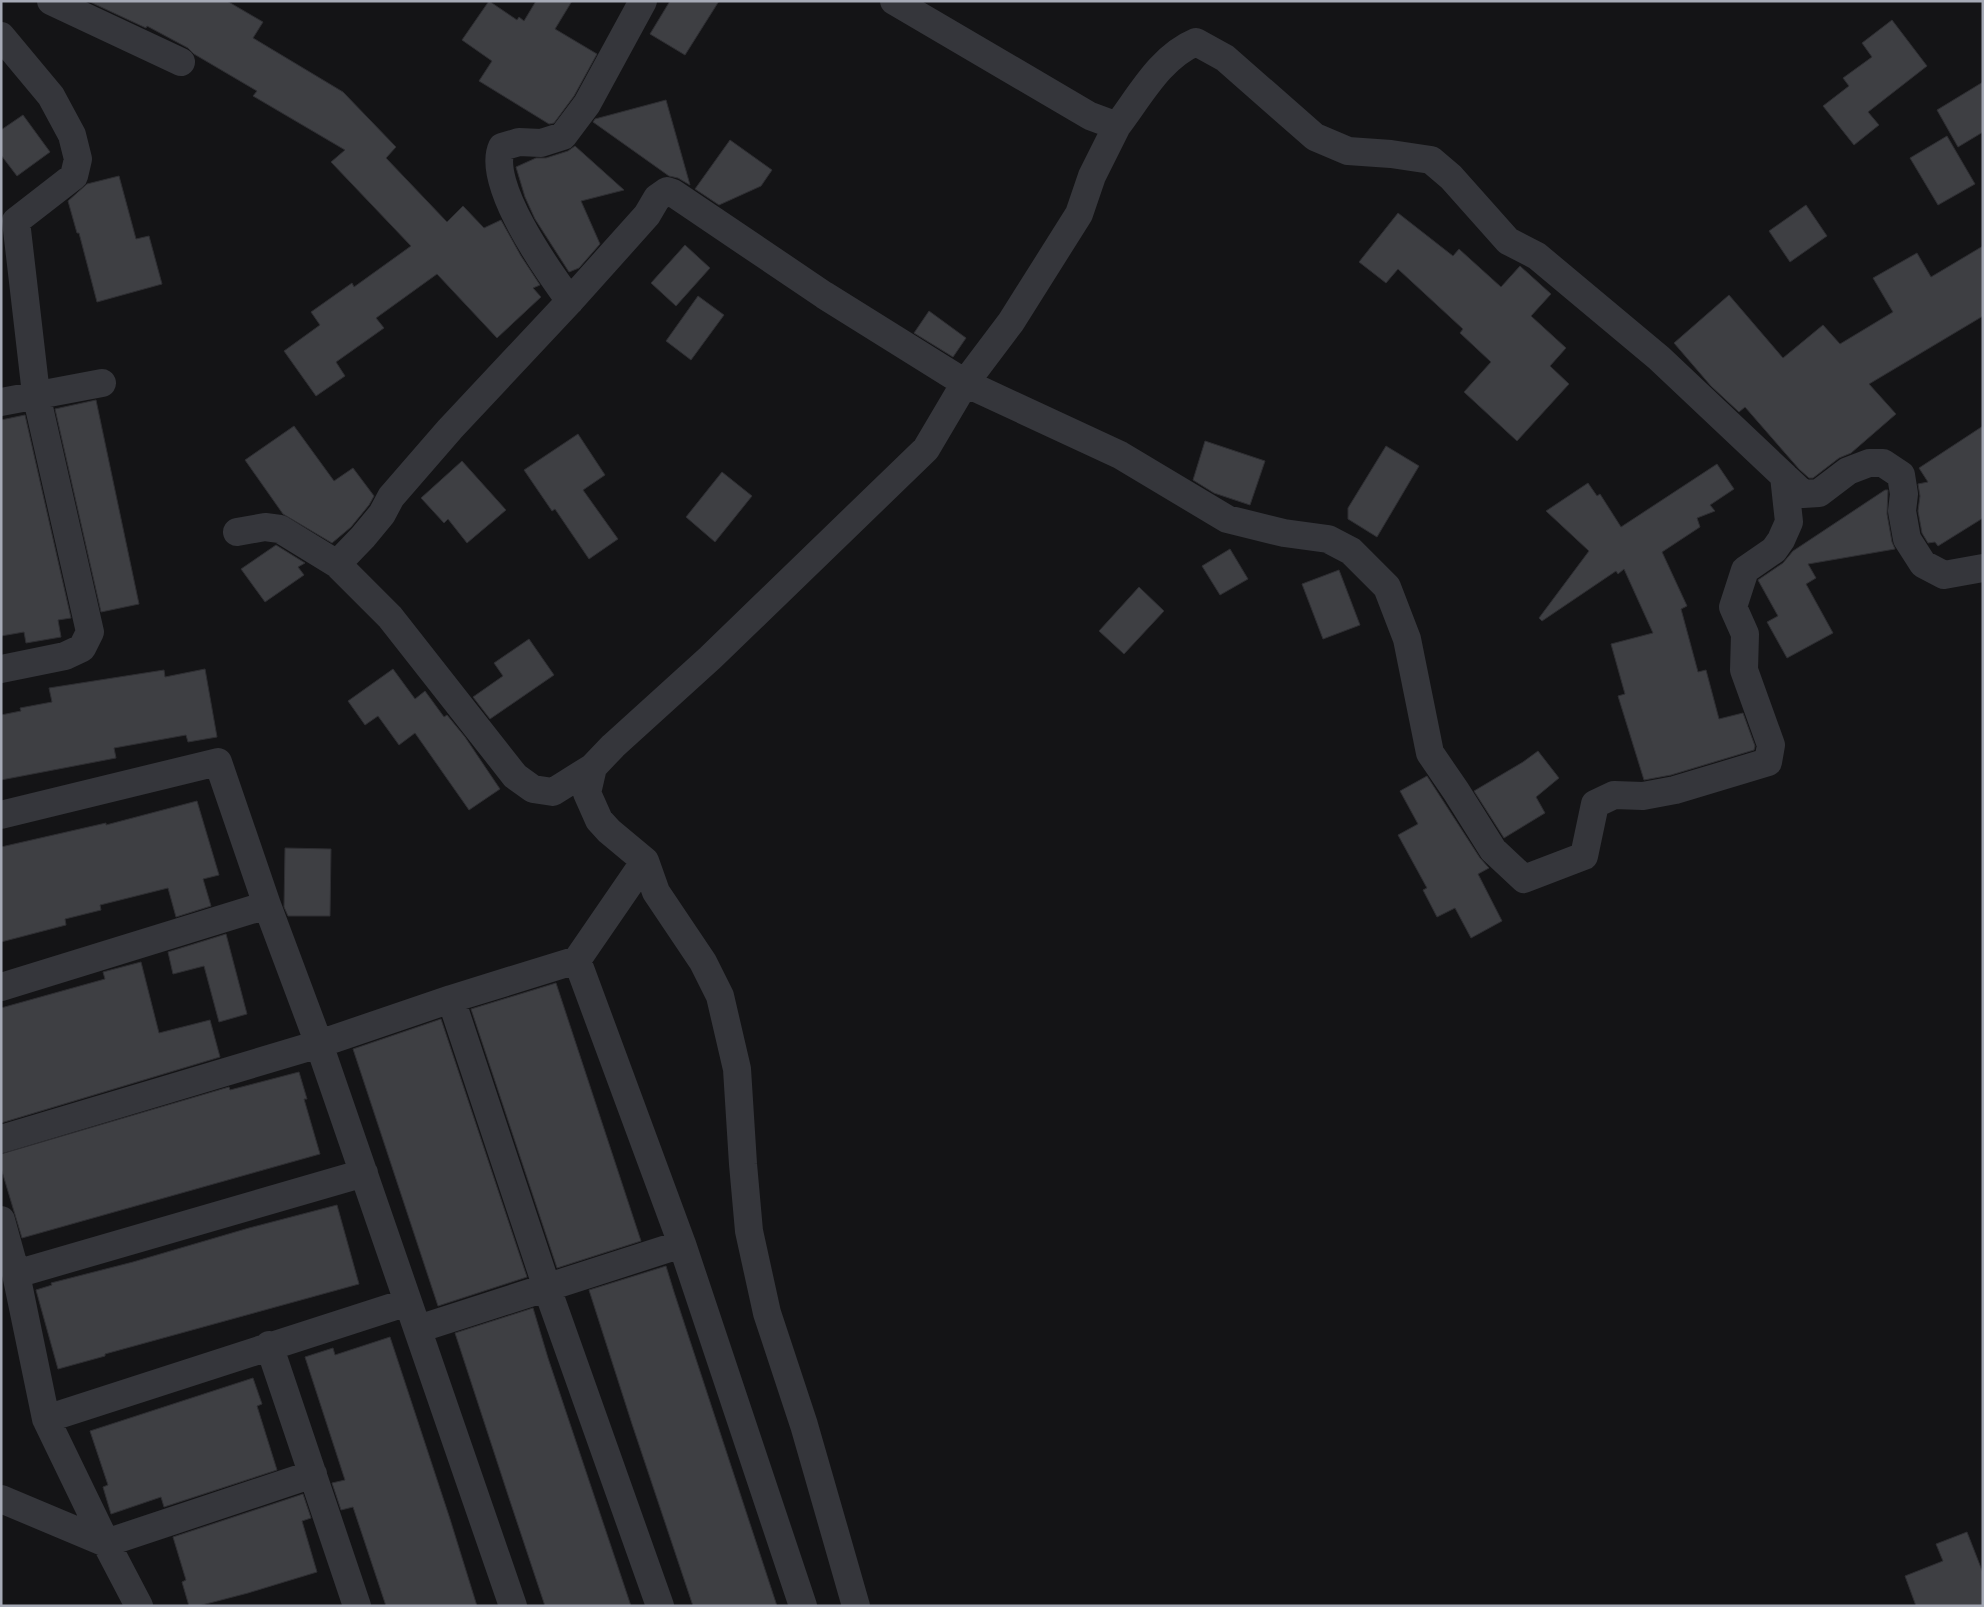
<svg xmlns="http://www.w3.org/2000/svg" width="1984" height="1607" viewBox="0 0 1984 1607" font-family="Lato,sans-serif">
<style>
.building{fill:#3e3f43;stroke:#2e2e32}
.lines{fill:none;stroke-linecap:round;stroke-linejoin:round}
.street{stroke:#35363b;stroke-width:28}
</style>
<rect width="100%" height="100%" fill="#141416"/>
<!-- building -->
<path class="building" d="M 88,1 L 227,1 L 263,22 L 253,38 L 343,92 L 396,147 L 386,158 L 447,222 L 463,206 L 484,228 L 501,220 L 521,256 L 540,285 L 533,288 L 541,297 L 497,338 L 437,274 L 376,318 L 384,328 L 336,362 L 345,376 L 316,396 L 284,351 L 320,325 L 311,312 L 352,283 L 354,287 L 411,246 L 331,162 L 345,150 L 253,96 L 257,91 L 194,54 L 188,48 L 147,26 L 146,28 Z
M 489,1 L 517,20 L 519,17 L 524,21 L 536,1 L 572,1 L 555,29 L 597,54 L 574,96 L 554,123 L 549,124 L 479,81 L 492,61 L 462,40 Z
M 670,1 L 719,1 L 685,55 L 650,34 Z
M 1892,20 L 1927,66 L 1868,112 L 1879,125 L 1854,145 L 1823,106 L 1849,86 L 1843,78 L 1872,57 L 1862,43 Z
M 1983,82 L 1983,132 L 1958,147 L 1937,110 Z
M 666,100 L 690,185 L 678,178 L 669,176 L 593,122 L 595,119 Z
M 23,115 L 50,152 L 17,176 L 1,155 L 1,130 Z
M 1947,136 L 1975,184 L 1938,205 L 1910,158 Z
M 730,140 L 772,170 L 761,186 L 719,205 L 695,189 Z
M 575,146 L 624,190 L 581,201 L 600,244 L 579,268 L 569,272 L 535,219 L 525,197 L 516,167 L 536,158 L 546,158 L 568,151 Z
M 119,176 L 136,239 L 149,236 L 162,284 L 97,302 L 79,233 L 77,233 L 68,201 L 87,184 Z
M 1806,205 L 1827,236 L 1790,262 L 1769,231 Z
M 1398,213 L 1453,256 L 1459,249 L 1501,287 L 1520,266 L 1551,294 L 1531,316 L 1566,348 L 1550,366 L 1569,384 L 1517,441 L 1464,392 L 1491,362 L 1460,333 L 1463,329 L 1398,269 L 1386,283 L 1359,262 Z
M 685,245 L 710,268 L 676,306 L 651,283 Z
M 1983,246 L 1983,316 L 1869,384 L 1896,414 L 1851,453 L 1839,458 L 1813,478 L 1809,478 L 1799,469 L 1745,407 L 1739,412 L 1711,386 L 1674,343 L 1729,295 L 1783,358 L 1823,325 L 1840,344 L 1893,312 L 1873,278 L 1917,253 L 1931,277 Z
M 698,296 L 724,315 L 691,360 L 666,341 Z
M 929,311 L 966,338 L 953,357 L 914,333 Z
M 96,400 L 139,604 L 101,612 L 55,409 Z
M 25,415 L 71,618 L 58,620 L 61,637 L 26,643 L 24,632 L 1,636 L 1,420 Z
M 294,426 L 334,481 L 353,468 L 374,496 L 369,505 L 351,527 L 332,543 L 283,514 L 245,460 Z
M 1983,426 L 1983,518 L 1938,546 L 1935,542 L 1928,543 L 1922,533 L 1918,511 L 1920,496 L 1918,484 L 1928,482 L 1919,468 Z
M 578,434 L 605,475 L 583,490 L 618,539 L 589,559 L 555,509 L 552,511 L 524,470 Z
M 1205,441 L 1265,461 L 1250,505 L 1214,493 L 1193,480 Z
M 1386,446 L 1419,466 L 1377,537 L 1348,519 L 1348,508 Z
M 462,461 L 506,510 L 467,543 L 448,519 L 444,523 L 421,498 Z
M 1717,464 L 1734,489 L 1710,505 L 1715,511 L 1697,518 L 1700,527 L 1662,552 L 1687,606 L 1681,609 L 1698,672 L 1706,670 L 1719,719 L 1743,713 L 1755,746 L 1754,750 L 1671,775 L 1644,780 L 1618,696 L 1625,694 L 1611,644 L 1653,633 L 1624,569 L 1618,574 L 1616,571 L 1542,621 L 1539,618 L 1589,551 L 1546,511 L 1588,483 L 1597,496 L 1600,494 L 1621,527 Z
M 722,472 L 752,496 L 715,542 L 686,517 Z
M 1885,490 L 1888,490 L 1887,514 L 1892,542 L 1895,549 L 1808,564 L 1816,578 L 1806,584 L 1833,633 L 1787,658 L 1767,622 L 1778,616 L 1758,580 L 1783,563 L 1793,551 Z
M 276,545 L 305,563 L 298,567 L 304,575 L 265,602 L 241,569 Z
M 1230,549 L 1248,579 L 1220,595 L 1202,566 Z
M 1339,570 L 1360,625 L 1323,639 L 1302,584 Z
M 1139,587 L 1164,611 L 1124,654 L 1099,631 Z
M 529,639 L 554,675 L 490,719 L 473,697 L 503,676 L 494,663 Z
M 205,669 L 217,737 L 188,742 L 186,735 L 114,748 L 116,758 L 1,780 L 1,715 L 21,711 L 20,708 L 52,702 L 49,688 L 164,670 L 165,677 Z
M 393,669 L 415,699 L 425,691 L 444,717 L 447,715 L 465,737 L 500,789 L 469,810 L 415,733 L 399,745 L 378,716 L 365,725 L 348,701 Z
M 1538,751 L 1559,778 L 1536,797 L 1545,813 L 1504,838 L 1474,791 L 1523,762 Z
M 1427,776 L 1480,858 L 1489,868 L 1478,874 L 1502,921 L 1471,938 L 1455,908 L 1437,917 L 1423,890 L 1427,888 L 1398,835 L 1418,824 L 1400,791 Z
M 197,801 L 219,875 L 203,879 L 211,906 L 176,917 L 168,888 L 100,905 L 101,910 L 65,919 L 66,925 L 1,942 L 1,847 L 106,823 L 106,825 Z
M 285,848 L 331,849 L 330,916 L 288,916 L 284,907 Z
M 226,934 L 247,1014 L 219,1022 L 204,966 L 173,974 L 168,952 Z
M 141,962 L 159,1033 L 210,1020 L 220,1057 L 1,1123 L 1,1008 L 105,979 L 103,972 Z
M 556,983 L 641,1241 L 557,1268 L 471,1009 Z
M 441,1019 L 527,1277 L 438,1306 L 353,1049 Z
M 299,1072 L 307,1099 L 304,1099 L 320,1154 L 22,1238 L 1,1168 L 1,1154 L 229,1087 L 230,1090 Z
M 337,1205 L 359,1284 L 105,1354 L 105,1356 L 58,1369 L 36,1290 L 52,1285 L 51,1283 L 133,1262 L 249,1228 Z
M 666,1266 L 674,1292 L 777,1606 L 693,1606 L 632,1424 L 589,1290 Z
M 533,1308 L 548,1358 L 631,1606 L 545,1606 L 509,1498 L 455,1333 Z
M 390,1337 L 450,1519 L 477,1606 L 386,1606 L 353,1507 L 341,1510 L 332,1483 L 345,1480 L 305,1357 L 333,1348 L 335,1355 Z
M 253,1378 L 262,1404 L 257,1406 L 277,1470 L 164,1507 L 161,1497 L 111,1514 L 103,1487 L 108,1485 L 90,1431 Z
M 303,1494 L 311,1518 L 302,1521 L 317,1572 L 248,1593 L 198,1606 L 189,1606 L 182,1582 L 186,1580 L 173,1537 Z
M 1967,1532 L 1983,1573 L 1983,1606 L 1916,1606 L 1905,1576 L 1943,1561 L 1936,1544 Z"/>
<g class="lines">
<!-- street -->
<path class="street" d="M 51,1 L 181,62
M 1,36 L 51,96 L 72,135 L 78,159 L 74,176 L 16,221 L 36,394 L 90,632 L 82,648 L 65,656 L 1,669
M 1117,126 C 1140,96 1160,57 1196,42 L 1225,58 L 1315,137 L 1348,151 L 1391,154 L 1431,160 L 1451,177 L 1508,241 L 1537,256 L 1659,358 L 1803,494 L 1819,493 L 1848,471 L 1869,463 L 1883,463 L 1901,475 L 1904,494 L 1902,511 L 1907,539 L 1923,564 L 1944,575 L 1983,568
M 570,301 C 548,271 485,183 502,147 L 519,142 L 541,143 L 563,136 L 587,104 L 643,1
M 1,402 L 102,383
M 237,532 L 265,527 L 280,529 L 337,564 L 363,537 L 382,514 L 391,497 L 450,429 L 570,301 L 647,215 L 657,198 L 667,191 L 673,193 L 824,295 L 965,383 L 1120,455 L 1227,519 L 1284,533 L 1328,539 L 1351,551 L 1387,587 L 1407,639 L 1430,753 L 1456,791 L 1493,850 L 1524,879 L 1584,856 L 1595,804 L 1614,795 L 1643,796 L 1675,790 L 1768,762 L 1771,745 L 1744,670 L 1745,634 L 1733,607 L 1745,570 L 1774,550 L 1781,540 L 1789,522 L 1784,476
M 337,564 L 390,617 L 515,776 L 533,789 L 553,792 L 593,767
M 1,815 L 218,762 L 267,905 L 319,1044 L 513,1606
M 645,861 L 577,960 L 682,1244 L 803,1606
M 1,987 L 267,905
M 451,999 L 547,1288 L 660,1606
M 1,1139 L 319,1044 L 451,999 L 577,960
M 1,1220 L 16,1274 L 46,1419 L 106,1543 L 139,1606
M 16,1274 L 364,1173
M 418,1329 L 682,1244
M 269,1345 L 357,1606
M 46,1419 L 408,1302
M 1,1499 L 106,1543 L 313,1474
M 856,1606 L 804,1425 L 767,1313 L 749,1231 L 743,1164 L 737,1069 L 720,996 L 703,962 L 656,892 L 645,861 L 609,831 L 599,820 L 587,793 L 593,767 L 613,746 L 710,658 L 926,449 L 965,383 L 1011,322 L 1079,214 L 1092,176 L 1117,126 L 1090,116 L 894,1"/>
</g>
<!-- border -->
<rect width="1984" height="1607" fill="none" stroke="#a6aab6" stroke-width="5"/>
</svg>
